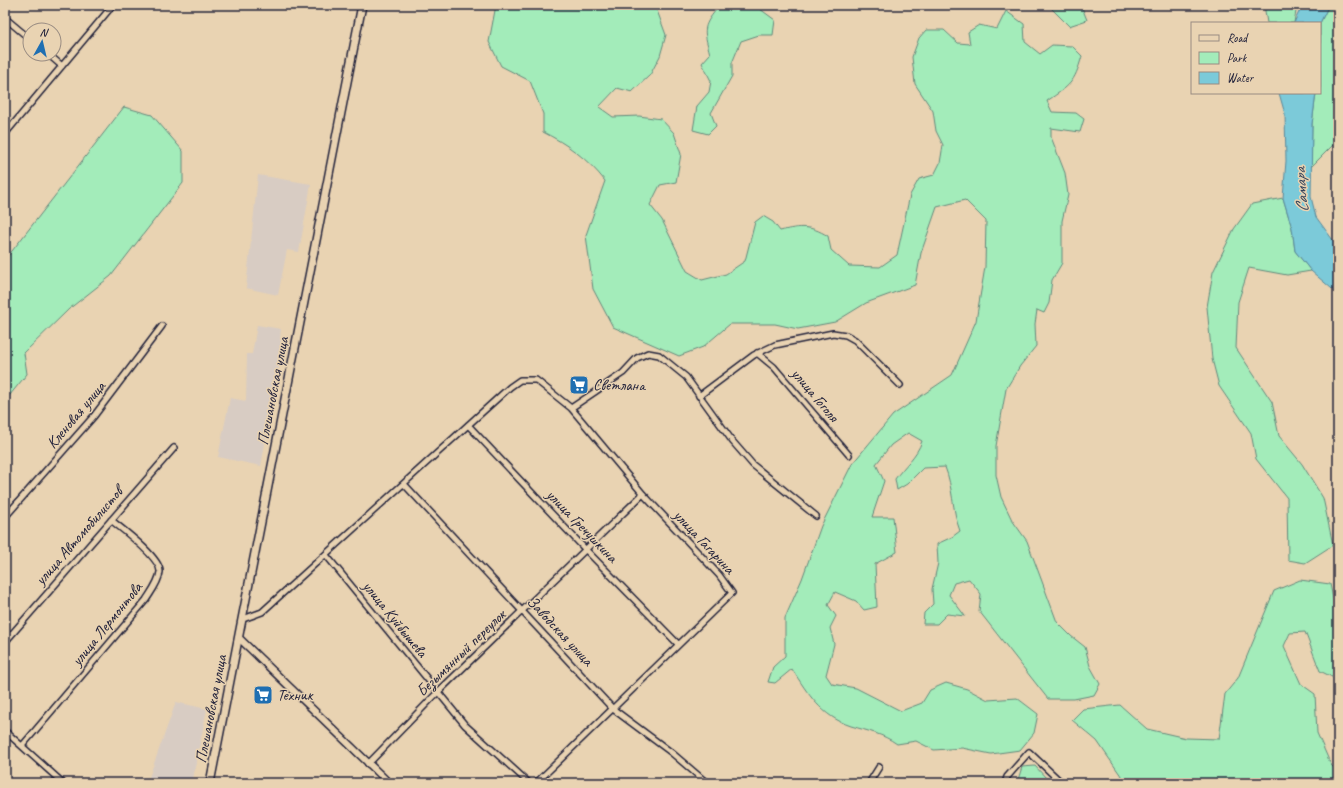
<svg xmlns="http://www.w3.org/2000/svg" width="1343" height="788" viewBox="0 0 1343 788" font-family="Caveat,sans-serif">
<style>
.built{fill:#d8ccc3}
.green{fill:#a3ecba;stroke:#62877a}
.water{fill:#7bcad9;stroke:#57879a}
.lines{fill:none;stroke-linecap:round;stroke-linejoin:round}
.minor-casing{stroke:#22223b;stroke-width:8}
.tertiary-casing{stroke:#22223b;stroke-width:9}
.secondary-casing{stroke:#22223b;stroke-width:10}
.minor{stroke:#e9d3b2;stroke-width:5}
.tertiary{stroke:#e9d3b2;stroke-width:6}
.secondary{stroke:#e9d3b2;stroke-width:7}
.labels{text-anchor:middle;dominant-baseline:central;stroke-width:3;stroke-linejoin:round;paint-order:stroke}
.poi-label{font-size:16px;fill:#22223b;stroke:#e9d3b2;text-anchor:start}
.street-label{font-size:16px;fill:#22223b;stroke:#e9d3b2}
.water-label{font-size:17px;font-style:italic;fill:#34445b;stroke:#e9d3b2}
</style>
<rect width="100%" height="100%" fill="#e9d3b2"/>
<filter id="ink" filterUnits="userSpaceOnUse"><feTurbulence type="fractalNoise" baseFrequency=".025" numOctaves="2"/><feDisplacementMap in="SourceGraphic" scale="8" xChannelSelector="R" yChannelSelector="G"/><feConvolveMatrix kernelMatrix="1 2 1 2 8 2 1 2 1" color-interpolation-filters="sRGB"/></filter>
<g filter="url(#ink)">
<!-- built -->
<path class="built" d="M 258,175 L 311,184 L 299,252 L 287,250 L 278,295 L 246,288 Z
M 257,325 L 281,329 L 280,339 L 283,345 L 261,466 L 218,457 L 230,398 L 246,401 L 247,354 L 252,354 Z
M 176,702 L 207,709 L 192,783 L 147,783 Z"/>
<!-- green -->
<path class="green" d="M 496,5 L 655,5 L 666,35 L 660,56 L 650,75 L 632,92 L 617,88 L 599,107 L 613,117 L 639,116 L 661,119 L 674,133 L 681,154 L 676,182 L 660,185 L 650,205 L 662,220 L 687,271 L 702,280 L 726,274 L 745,261 L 755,222 L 763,216 L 773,222 L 780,231 C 800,226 810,225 828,236 L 831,250 L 849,266 L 880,267 L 897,255 L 910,195 L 919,179 L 934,175 L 940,163 L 943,145 L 936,131 L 933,111 L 915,84 L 912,57 L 919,38 L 926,30 L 944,30 L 958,43 L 970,44 L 968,32 L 979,25 L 997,29 L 1006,11 L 1024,24 L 1025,42 L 1040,54 L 1052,45 L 1072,46 L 1082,56 C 1074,84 1070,85 1047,101 L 1052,112 L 1076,113 L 1084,119 L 1080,132 L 1051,128 L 1051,137 L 1065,173 L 1068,195 L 1062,221 L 1062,263 L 1052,280 L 1049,303 L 1044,313 L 1037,310 L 1035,324 L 1036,346 L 1020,366 L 1006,389 L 996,446 L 996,475 L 1001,497 L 1012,520 L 1027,541 L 1057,622 L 1071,636 L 1085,647 L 1090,666 L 1100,684 L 1094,695 L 1074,699 L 1048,699 L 979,611 L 981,594 L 969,579 L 954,583 L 949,595 L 965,616 L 947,614 L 937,624 L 923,624 L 924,613 L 933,604 L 932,589 L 938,563 L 937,544 L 952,537 L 960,531 C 952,510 953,487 945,467 L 923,468 L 907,484 L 897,490 L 895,479 C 904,466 917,456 922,441 L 908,433 L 891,445 L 876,464 L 884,481 L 872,517 L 893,517 L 897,552 L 875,564 L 877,607 L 864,610 L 856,601 L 835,592 L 828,605 L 836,616 L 830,628 L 834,644 L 826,675 L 832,684 L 856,688 L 901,711 L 922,703 L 930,690 L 946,683 L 967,689 L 988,700 L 1017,698 L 1038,714 L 1034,733 L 1020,750 L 991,754 L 962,748 L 934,750 L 916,741 L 897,744 C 883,734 868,731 851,726 C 821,716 808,694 792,669 L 775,683 L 768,682 L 773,667 L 785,656 L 785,618 L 802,579 L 821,526 L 852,464 L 893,415 L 952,375 L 976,321 L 985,267 L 986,221 L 965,200 L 937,207 L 921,253 L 915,285 L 866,303 L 835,322 L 798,329 L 775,324 L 730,324 L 703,347 L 679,356 L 613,327 L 593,289 L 586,235 L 605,181 C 588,159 567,144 543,132 L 543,114 L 530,81 L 501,66 L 489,42 Z
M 720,5 L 758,5 L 760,9 L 775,20 L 773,35 L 759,35 L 741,41 L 732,63 L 732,76 L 711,113 L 716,126 L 708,134 L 693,130 L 697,106 L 709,92 L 711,81 L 702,63 L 710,54 C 703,28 702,27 720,5 Z
M 1048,5 L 1081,5 L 1087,20 L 1069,26 Z
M 1264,5 L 1297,5 L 1294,23 L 1267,23 Z
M 1329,5 L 1338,5 L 1338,158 L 1333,145 L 1311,167 L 1312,124 L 1316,93 L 1320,93 L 1320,23 Z
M 124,107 L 152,115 L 183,151 L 183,183 L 111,276 L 69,309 L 24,353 L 27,374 L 5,401 L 5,260 Z
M 1283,198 L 1292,228 L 1295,251 L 1311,271 L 1287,275 L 1249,268 L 1238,302 L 1236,348 L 1272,402 L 1279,436 L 1302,464 L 1323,498 L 1333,545 L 1305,563 L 1288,560 L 1287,498 L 1256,459 L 1251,433 L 1219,386 L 1212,359 L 1207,307 L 1213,272 L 1234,229 L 1252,204 Z
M 1300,580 L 1330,584 L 1338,622 L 1338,680 L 1320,671 L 1305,632 L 1290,633 L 1284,646 L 1301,684 L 1315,694 L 1317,733 L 1331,765 L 1338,772 L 1338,783 L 1126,783 L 1097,741 L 1072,720 L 1083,709 L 1120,705 L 1147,729 L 1186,738 L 1219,739 L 1225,694 L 1238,678 L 1274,591 Z
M 1035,766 L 1047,779 L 1048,783 L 1017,783 L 1022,767 Z"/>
<!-- water -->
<path class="water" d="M 1302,5 L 1329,5 L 1320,23 L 1294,23 Z
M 1279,93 L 1316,93 L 1312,124 L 1311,197 L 1316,217 L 1338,247 L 1338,294 L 1311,271 L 1295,251 L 1292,228 L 1283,198 L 1286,161 L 1285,114 Z"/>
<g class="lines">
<!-- minor casing -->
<g class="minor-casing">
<path id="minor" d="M 5,18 L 30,39
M 48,54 L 62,66
M 5,134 L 113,5
M 757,353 L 774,367 L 849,455
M 699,396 L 754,355 L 775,345 L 833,333 L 846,335 L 855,340 L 900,385
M 571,408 L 623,373 L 637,358 L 648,353 L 659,355 L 686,377 L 733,442 L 753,465 L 816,516
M 468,425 L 586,550 L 678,644
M 404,484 L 613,709 L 672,753 L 707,783
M 5,517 L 94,416 L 162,326
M 326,555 L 465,725 L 529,783
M 243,619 L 262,612 L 510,387 L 520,380 L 536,380 L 571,408 L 643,494 L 719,575 L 732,593 L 536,783
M 5,642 L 174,448
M 5,731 L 63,783
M 22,746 L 146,600 C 151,592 159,582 160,572 C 161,558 122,529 111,520
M 368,764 L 438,692 L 643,494
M 869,783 L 879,767
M 1005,783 L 1007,777 L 1029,752 L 1062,783"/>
</g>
<!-- tertiary casing -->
<g class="tertiary-casing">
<path id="tertiary" d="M 239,638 L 389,783"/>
</g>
<!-- secondary casing -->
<g class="secondary-casing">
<path id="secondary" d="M 210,783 L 362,5"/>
</g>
<!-- minor -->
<use href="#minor" class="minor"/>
<!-- tertiary -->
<use href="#tertiary" class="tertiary"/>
<!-- secondary -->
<use href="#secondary" class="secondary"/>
</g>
</g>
<!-- icons -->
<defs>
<g id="supermarket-square" transform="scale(1)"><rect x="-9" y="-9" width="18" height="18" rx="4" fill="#1f6fb2" stroke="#e9d3b2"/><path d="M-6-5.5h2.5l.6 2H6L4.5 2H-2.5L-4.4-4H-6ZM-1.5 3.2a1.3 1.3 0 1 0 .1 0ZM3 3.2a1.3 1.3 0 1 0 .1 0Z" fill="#fff"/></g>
</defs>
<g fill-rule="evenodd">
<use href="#supermarket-square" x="579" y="385"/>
<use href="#supermarket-square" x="263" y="695"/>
</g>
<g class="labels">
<!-- poi labels -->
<g class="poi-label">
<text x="593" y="385">Светлана</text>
<text x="277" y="695">Техник</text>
</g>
<!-- street labels -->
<g class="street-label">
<text transform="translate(273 391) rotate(-79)">Плешановская улица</text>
<text transform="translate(815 395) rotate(50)">улица Гоголя</text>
<text transform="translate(76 415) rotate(-50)">Кленовая улица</text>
<text transform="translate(582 526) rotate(46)">улица Гречушкина</text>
<text transform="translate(79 536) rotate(-49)">улица Автомобилистов</text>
<text transform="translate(704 542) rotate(47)">улица Гагарина</text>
<text transform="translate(395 619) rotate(51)">улица Куйбышева</text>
<text transform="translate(107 624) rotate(-51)">улица Лермонтова</text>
<text transform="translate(560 631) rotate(47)">Заводская улица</text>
<text transform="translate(461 653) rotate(-44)">Безымянный переулок</text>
<text transform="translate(211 709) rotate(-79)">Плешановская улица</text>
</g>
<!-- water labels -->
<g class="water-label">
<text transform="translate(1301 190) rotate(-94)">Самара</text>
</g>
</g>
<!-- margin -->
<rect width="1343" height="788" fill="none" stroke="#e9d3b2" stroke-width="20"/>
<rect x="10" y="10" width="1323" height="768" fill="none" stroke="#22223b" stroke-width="1.5" filter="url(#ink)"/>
<!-- legend -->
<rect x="1191" y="22" width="130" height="72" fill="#e9d3b2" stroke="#998c82"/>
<rect x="1199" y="35" width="20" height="6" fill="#e9d3b2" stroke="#998c82"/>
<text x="1227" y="42" font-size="12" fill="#22223b">Road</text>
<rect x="1199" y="52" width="20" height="12" fill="#a3ecba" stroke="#998c82"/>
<text x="1227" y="62" font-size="12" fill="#22223b">Park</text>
<rect x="1199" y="72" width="20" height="12" fill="#7bcad9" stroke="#998c82"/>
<text x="1227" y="82" font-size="12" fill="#22223b">Water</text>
<!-- north arrow -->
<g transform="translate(42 42) rotate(8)"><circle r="19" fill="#e9d3b2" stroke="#998c82"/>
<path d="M0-3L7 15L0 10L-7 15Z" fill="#1f6fb2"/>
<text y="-6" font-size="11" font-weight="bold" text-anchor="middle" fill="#22223b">N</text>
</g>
</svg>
